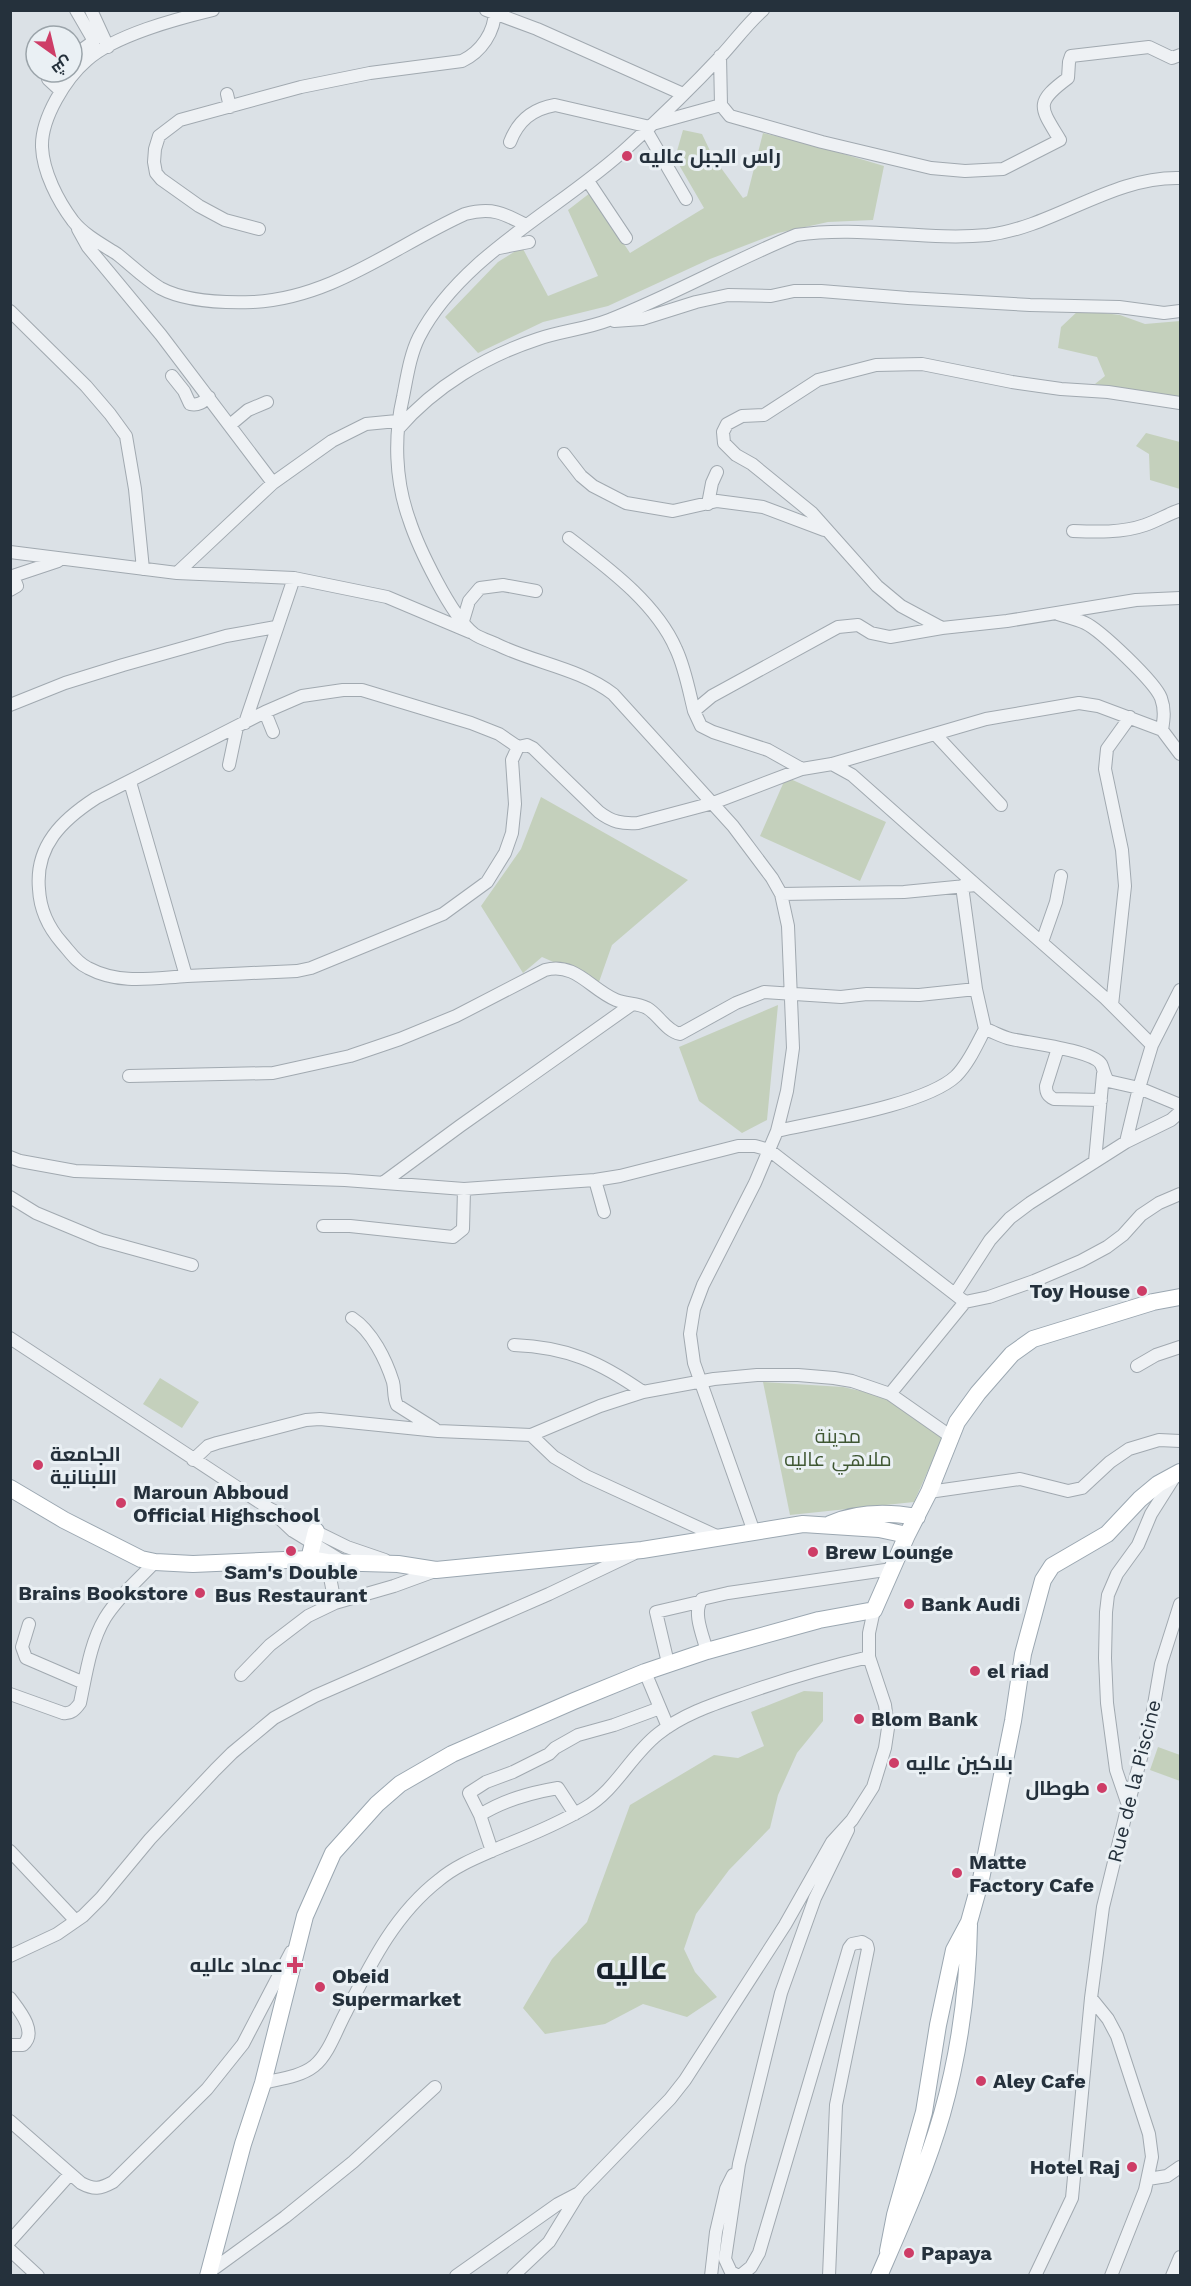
<svg xmlns="http://www.w3.org/2000/svg" width="1191" height="2286" viewBox="0 0 1191 2286" font-family="'Work Sans',Cairo,sans-serif">
<style>
.green{fill:#c4d0bc}
.lines{fill:none;stroke-linecap:round;stroke-linejoin:round}
.minor-casing{stroke:#a1a9b0;stroke-width:14}
.major-casing{stroke:#9ba7b1;stroke-width:18}
.minor{stroke:#eef1f4;stroke-width:12}
.major{stroke:#fff;stroke-width:16}
.poi-dot{fill:#ce3d67;stroke:#eaf0f4;stroke-width:2}
.labels{text-anchor:middle;dominant-baseline:central;stroke-width:6;stroke-linejoin:round;paint-order:stroke}
.poi-label{font-size:20px;font-weight:bold;fill:#25313c;stroke:#eaf0f4;text-anchor:start}
.park-label{font-size:20px;fill:#3f5733;stroke:#eaf0f4}
.street-label{font-size:20px;fill:#25313c;stroke:#eaf0f4}
.town-label{font-size:32px;font-weight:bold;fill:#18222c;stroke:#eaf0f4}
</style>
<rect width="100%" height="100%" fill="#dbe1e6"/>
<!-- green -->
<path class="green" d="M 683,130 L 702,134 L 713,157 L 743,198 L 747,196 L 763,133 L 807,143 L 884,166 L 873,220 L 828,222 L 778,233 L 710,259 L 608,306 L 543,322 L 478,353 L 445,317 L 498,262 L 522,247 L 548,296 L 598,276 L 568,210 L 590,193 L 630,253 L 704,208 L 675,158 Z
M 1079,310 L 1120,315 L 1145,324 L 1180,321 L 1180,398 L 1095,384 L 1105,376 L 1097,357 L 1058,348 L 1061,327 Z
M 1146,433 L 1180,442 L 1180,489 L 1150,480 L 1149,454 L 1136,446 Z
M 786,777 L 886,822 L 860,881 L 760,836 Z
M 541,797 L 688,880 L 612,945 L 599,982 L 542,957 L 523,973 L 481,906 L 521,849 Z
M 778,1005 L 767,1120 L 742,1133 L 699,1101 L 679,1047 Z
M 160,1378 L 199,1402 L 182,1428 L 143,1404 Z
M 763,1382 L 843,1387 L 883,1396 L 943,1437 L 914,1502 L 790,1515 Z
M 804,1691 L 823,1692 L 823,1721 L 797,1753 L 778,1795 L 770,1828 L 729,1870 L 696,1914 L 684,1949 L 695,1972 L 717,1997 L 687,2017 L 643,2004 L 605,2024 L 545,2034 L 523,2008 L 552,1959 L 587,1922 L 630,1805 L 714,1755 L 738,1758 L 764,1746 L 751,1712 Z
M 1158,1747 L 1180,1755 L 1180,1781 L 1150,1770 Z"/>
<g class="lines">
<!-- minor casing -->
<g class="minor-casing">
<path id="minor" d="M 91,10 L 108,47
M 213,10 C 176,19 115,35 87,60 C 66,78 41,118 42,147 C 43,172 58,201 73,221 C 84,235 103,245 117,254 C 131,265 145,279 160,288 C 186,302 224,303 253,302 C 333,298 396,245 465,214 C 492,207 503,213 526,225
M 486,10 L 537,29 L 683,94
M 720,56 L 721,105 L 730,116 L 822,142 L 931,168 L 965,171 L 1003,169 L 1060,140 C 1040,107 1034,103 1068,78 L 1069,62 L 1071,56 L 1149,47 L 1172,58 L 1180,55
M 72,57 L 94,41 L 76,10
M 56,72 L 48,79 L 61,91
M 227,94 L 230,107
M 656,123 L 721,105
M 646,130 L 686,199
M 510,142 C 518,121 532,109 555,105 L 650,127
M 588,181 L 626,238
M 78,229 L 88,247 L 161,335 L 273,483
M 259,229 L 225,220 L 199,206 L 161,179 L 156,173 L 154,162 L 155,149 L 159,136 L 180,120 L 301,87 L 370,73 L 462,61 C 481,52 495,32 495,10
M 499,248 L 529,242
M 10,311 L 86,386 L 110,414 L 126,436 L 135,489 L 143,569
M 614,321 L 642,319 L 696,302 L 728,295 L 771,296 L 794,291 L 821,291 L 908,298 L 1030,305 L 1119,307 L 1164,313 L 1180,311
M 172,376 L 184,391 L 190,404 C 198,406 203,402 209,397
M 230,425 L 248,410 L 267,402
M 398,429 C 435,386 486,356 538,339 C 561,331 586,329 609,320 C 673,295 732,261 796,235 C 860,225 924,241 988,235 C 1054,227 1112,176 1180,178
M 564,454 L 581,476 L 593,486 L 626,503 L 673,511 L 717,501 L 763,507 L 824,530
M 708,504 L 712,483 L 717,472
M 1073,531 C 1096,532 1122,533 1145,525 C 1157,521 1168,514 1180,510
M 569,538 C 608,568 656,603 676,649 C 685,668 689,691 694,711
M 10,552 L 177,573 L 294,578 L 387,597 L 470,632
M 177,573 L 273,483 L 332,441 L 366,424 L 397,421
M 10,577 L 58,561
M 10,590 L 17,586 L 13,576
M 1058,614 C 1067,617 1076,619 1085,623 C 1100,630 1155,682 1161,698 C 1165,709 1164,718 1162,730
M 463,621 L 469,601 L 480,588 L 503,585 L 536,591
M 942,628 L 901,606 L 877,586 L 812,513 L 752,464 L 736,455 L 724,443 L 723,432 L 727,424 L 742,416 L 764,415 L 818,380 L 876,365 L 922,364 L 1012,382 L 1061,389 L 1108,392 L 1180,403
M 10,705 L 65,683 L 123,665 L 226,636 L 276,627
M 265,712 L 273,732
M 245,723 L 294,578
M 935,734 L 1001,805
M 518,747 L 512,760 L 515,804 L 512,833 L 505,853 L 487,882 L 443,914 L 311,968 L 297,971 C 260,973 224,974 187,976 C 153,978 120,985 88,968 C 77,963 70,952 62,943 C 48,927 40,910 39,889 C 35,846 62,820 96,798 L 265,712 L 302,696 L 343,690 L 362,690 L 471,723 L 499,734 L 518,747 L 527,745 L 533,748 L 599,812 C 612,822 622,824 638,823 L 713,803 L 802,769 L 832,764 L 986,719 L 1079,703 L 1098,706 L 1162,730 L 1180,754
M 832,764 L 852,775 L 976,885
M 229,765 L 237,727
M 802,769 L 768,750 L 713,732 L 701,726 L 694,711 L 712,696 L 838,627 L 858,625 L 871,633 L 890,637 L 942,628 L 1007,621 L 1136,600 L 1180,598
M 130,782 L 186,976
M 962,886 L 976,989 L 985,1029
M 781,894 L 904,892 L 976,885 L 1105,998 L 1152,1045
M 1042,942 L 1056,902 L 1061,876
M 1112,1005 L 1125,886 L 1122,850 L 1105,769 L 1107,749 L 1130,717
M 1058,1048 L 1046,1086 C 1046,1093 1048,1096 1054,1099 L 1101,1100
M 129,1076 L 273,1073 L 350,1056 L 400,1039 L 456,1016 L 545,970 C 576,962 590,989 616,1000 C 626,1004 637,1003 647,1008 C 659,1015 666,1031 680,1034 L 736,1003 L 764,992 L 841,997 L 867,994 L 919,995 L 976,989
M 777,1131 C 821,1121 925,1105 956,1076 C 969,1063 977,1044 985,1029 C 994,1032 1002,1037 1011,1039 C 1029,1043 1092,1050 1101,1064 C 1104,1070 1104,1075 1108,1081 L 1139,1088 L 1180,1105
M 1126,1142 L 1139,1088 L 1152,1045 L 1180,990
M 10,1157 L 20,1161 L 75,1171 L 345,1180 L 464,1189 L 595,1180 L 620,1176 L 738,1146 L 755,1146 L 769,1150 L 965,1302
M 1095,1161 L 1103,1074
M 595,1180 L 604,1212
M 384,1182 L 460,1126 L 631,1005
M 10,1197 L 36,1213 L 101,1240 L 192,1265
M 323,1226 L 350,1226 L 453,1237 L 463,1229 L 464,1189
M 955,1294 L 990,1240 L 1010,1218 L 1030,1203 L 1126,1142 L 1171,1120 L 1180,1112
M 352,1318 C 372,1331 386,1360 393,1382 C 395,1390 393,1397 397,1405 L 435,1429
M 10,1338 L 270,1509 L 347,1547 L 385,1560
M 514,1345 C 567,1347 600,1362 643,1392
M 1137,1366 L 1156,1355 L 1180,1347
M 531,1435 L 554,1457 L 586,1476 L 721,1538
M 950,1436 L 890,1394 L 965,1302 L 989,1297 L 1034,1281 L 1081,1261 L 1107,1247 L 1123,1235 L 1141,1215 L 1159,1203 L 1180,1194
M 193,1460 L 208,1446 L 217,1443 L 306,1420 L 320,1419 L 438,1431 L 531,1435 L 600,1406 L 643,1392 L 714,1379 L 757,1375 L 798,1375 L 834,1378 L 852,1381 L 890,1394
M 929,1492 L 1020,1479 L 1068,1491 L 1082,1488 L 1110,1462 L 1129,1449 L 1159,1440 L 1180,1441
M 279,1518 L 293,1531 L 342,1561
M 754,1532 L 694,1363 L 690,1334 L 694,1309 L 703,1285 L 755,1183 L 777,1131 L 787,1091 L 793,1048 L 788,926 L 781,894 L 772,878 L 733,826 L 613,694 C 579,668 534,663 496,644 C 489,641 480,638 474,634 C 451,616 418,547 409,519 C 395,480 394,436 403,397 C 407,377 410,355 419,337 C 462,254 563,208 629,146 C 661,117 692,87 721,56 C 735,41 747,24 763,10
M 327,1562 L 335,1603
M 29,1624 L 22,1647 L 26,1658 L 84,1683
M 707,1651 C 703,1636 692,1612 702,1599 L 728,1593 L 892,1569
M 668,1663 L 656,1612 L 699,1602
M 645,1672 L 668,1727
M 241,1675 L 270,1645 L 308,1616 L 335,1603 L 394,1586 L 435,1571
M 10,1694 L 63,1713 C 71,1714 75,1710 80,1703 C 86,1675 90,1643 105,1618 C 118,1597 138,1580 155,1562
M 1128,1805 L 1116,1770 L 1107,1703 L 1105,1658 L 1106,1612 L 1108,1595 L 1117,1574 L 1138,1545 L 1151,1514 L 1175,1476
M 480,1815 L 469,1793 L 486,1782 L 513,1772 L 549,1754 L 555,1748 L 578,1735 L 614,1725 L 660,1708
M 10,1851 L 76,1921
M 492,1851 L 480,1815 C 504,1800 529,1793 558,1788 L 575,1814
M 10,1956 L 57,1934 L 83,1916 L 101,1898 L 150,1839 L 215,1770 L 232,1753 L 274,1718 L 315,1696 L 549,1594 L 633,1554
M 10,1998 C 19,2010 38,2032 23,2045 L 10,2045
M 1091,1998 L 1108,2019 L 1117,2036 L 1149,2134 L 1152,2157 L 1145,2190 L 1111,2276
M 263,2083 C 279,2079 300,2077 314,2066 C 329,2054 337,2028 346,2012 C 371,1963 395,1914 439,1880 C 458,1864 481,1856 503,1846 C 531,1835 559,1823 585,1808 C 616,1790 630,1756 658,1734 C 683,1714 714,1704 743,1694 C 786,1679 826,1667 869,1657
M 10,2121 L 81,2183 C 94,2190 100,2189 113,2182 L 207,2089 L 243,2044 L 291,1952
M 1148,2179 L 1167,2176 L 1180,2167
M 10,2241 L 70,2174
M 10,2250 L 38,2276
M 208,2273 L 285,2217 L 353,2162 L 435,2087
M 456,2276 L 558,2204 L 579,2193
M 513,2276 L 549,2242 L 579,2193 L 670,2099 L 685,2080 L 785,1925 L 832,1842 L 852,1820 L 873,1787 L 885,1748 L 888,1728 L 885,1705 L 869,1657 L 869,1633 L 874,1610
M 711,2276 L 716,2232 L 726,2189 L 733,2175
M 739,2276 L 731,2272 L 725,2259 L 739,2164 L 781,1993 L 815,1898 L 848,1830
M 740,2276 L 751,2267 L 759,2253 L 849,1948 L 852,1944 L 862,1942 L 867,1945 L 868,1949 L 836,2105 L 829,2276
M 1035,2276 L 1072,2198 L 1091,1998 L 1103,1907 L 1128,1805 L 1151,1722 L 1161,1664 L 1180,1604
M 1172,2276 L 1180,2257"/>
</g>
<!-- major casing -->
<g class="major-casing">
<path id="major" d="M 10,1488 L 64,1520 L 141,1559 L 155,1562 L 193,1564 L 309,1559 L 327,1562 L 398,1564 L 436,1570 L 642,1550 L 803,1524 L 879,1529 L 907,1535
M 830,1524 C 857,1512 889,1512 917,1517
M 309,1559 L 316,1531
M 888,2251 L 895,2215 L 924,2112 L 938,2025 L 954,1950 L 969,1922 L 981,1879 L 1013,1721 L 1023,1654 L 1043,1580 L 1052,1566 L 1107,1534 L 1140,1499 L 1158,1484 L 1180,1472
M 208,2276 L 243,2144 L 263,2083 L 305,1916 L 333,1853 L 377,1804 L 400,1784 L 452,1754 L 574,1701 L 645,1672 L 707,1651 L 819,1620 L 874,1610 L 907,1535 L 929,1492 L 957,1422 L 978,1393 L 1012,1354 L 1033,1339 L 1153,1302 L 1180,1297
M 879,2276 C 902,2223 926,2170 942,2114 C 959,2054 968,1988 969,1925"/>
</g>
<!-- minor -->
<use href="#minor" class="minor"/>
<!-- major -->
<use href="#major" class="major"/>
</g>
<!-- markers -->
<g class="poi-dot">
<circle cx="627" cy="156" r="6"/>
<circle cx="1142" cy="1291" r="6"/>
<circle cx="38" cy="1465" r="6"/>
<circle cx="121" cy="1503" r="6"/>
<circle cx="291" cy="1551" r="6"/>
<circle cx="813" cy="1552" r="6"/>
<circle cx="200" cy="1593" r="6"/>
<circle cx="909" cy="1604" r="6"/>
<circle cx="975" cy="1671" r="6"/>
<circle cx="859" cy="1719" r="6"/>
<circle cx="894" cy="1763" r="6"/>
<circle cx="1102" cy="1788" r="6"/>
<circle cx="957" cy="1873" r="6"/>
<path d="M292 1956h6v6h6v6h-6v6h-6v-6h-6v-6h6z"/>
<circle cx="320" cy="1987" r="6"/>
<circle cx="981" cy="2081" r="6"/>
<circle cx="1132" cy="2167" r="6"/>
<circle cx="909" cy="2253" r="6"/>
</g>
<g class="labels">
<!-- poi labels -->
<g class="poi-label">
<text x="639" y="156">راس الجبل عاليه</text>
<text x="1130" y="1291" text-anchor="end">Toy House</text>
<text x="50" y="1454">الجامعة<tspan x="50" dy="23">اللبنانية</tspan></text>
<text x="133" y="1492">Maroun Abboud<tspan x="133" dy="23">Official Highschool</tspan></text>
<text x="825" y="1552">Brew Lounge</text>
<text x="291" y="1572" text-anchor="middle">Sam's Double<tspan x="291" dy="23">Bus Restaurant</tspan></text>
<text x="188" y="1593" text-anchor="end">Brains Bookstore</text>
<text x="921" y="1604">Bank Audi</text>
<text x="987" y="1671">el riad</text>
<text x="871" y="1719">Blom Bank</text>
<text x="906" y="1763">بلاكين عاليه</text>
<text x="1090" y="1788" text-anchor="end">طوطال</text>
<text x="969" y="1862">Matte<tspan x="969" dy="23">Factory Cafe</tspan></text>
<text x="283" y="1965" text-anchor="end">عماد عاليه</text>
<text x="332" y="1976">Obeid<tspan x="332" dy="23">Supermarket</tspan></text>
<text x="993" y="2081">Aley Cafe</text>
<text x="1120" y="2167" text-anchor="end">Hotel Raj</text>
<text x="921" y="2253">Papaya</text>
</g>
<!-- park labels -->
<g class="park-label">
<text x="838" y="1436">مدينة<tspan x="838" dy="23">ملاهي عاليه</tspan></text>
</g>
<!-- street labels -->
<g class="street-label">
<text transform="translate(1134 1781) rotate(-76)">Rue de la Piscine</text>
</g>
<!-- town labels -->
<g class="town-label">
<text x="632" y="1968">عاليه</text>
</g>
</g>
<!-- border -->
<rect width="1191" height="2286" fill="none" stroke="#25313c" stroke-width="24"/>
<!-- north arrow -->
<g transform="translate(54 54) rotate(146)"><circle r="28" fill="#eaf0f4" stroke="#9ba4aa" stroke-width="1.5"/>
<path d="M0-4.5L10 22L0 15L-10 22Z" fill="#ce3d67"/>
<text y="-9" font-size="16" font-weight="bold" text-anchor="middle" fill="#25313c">ش</text>
</g>
</svg>
